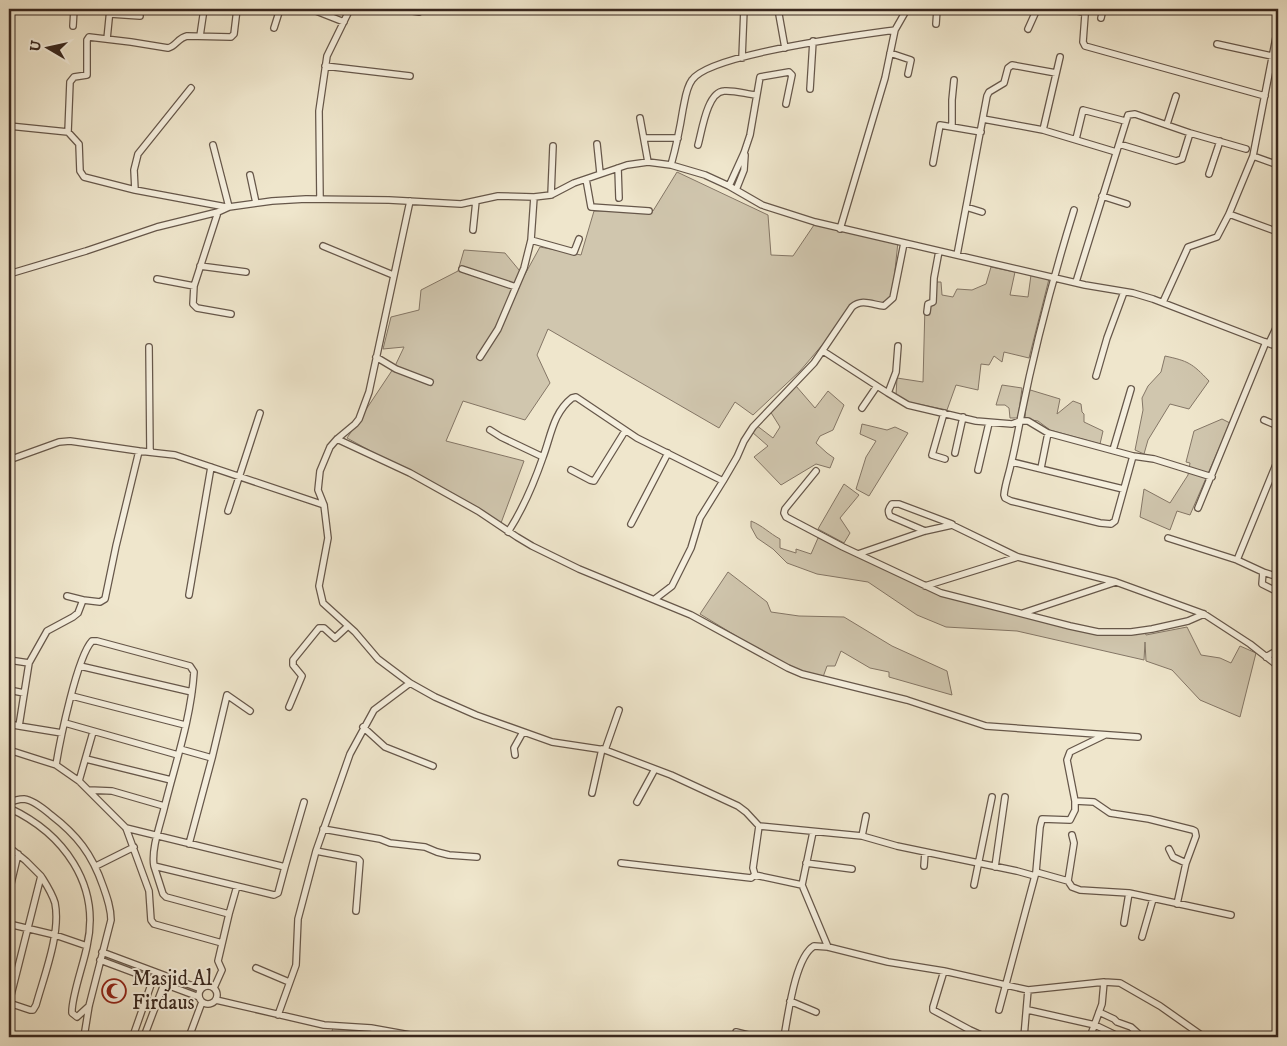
<svg xmlns="http://www.w3.org/2000/svg" width="1287" height="1046" viewBox="0 0 1287 1046" font-family="'IM FELL DW Pica',serif">
<style>
.green{fill:#d0c6ae;stroke:#847666}
.lines{fill:none;stroke-linecap:round;stroke-linejoin:round}
.street-casing{stroke:#66574a;stroke-width:8}
.street{stroke:#f5efde;stroke-width:5.5}
.labels{text-anchor:middle;dominant-baseline:central;stroke-width:4;stroke-linejoin:round;paint-order:stroke}
.poi-label{font-size:21px;fill:#38271e;stroke:#f5efde;text-anchor:start}
</style>
<rect width="100%" height="100%" fill="#efe6cc"/>
<filter id="stains"><feTurbulence type="fractalNoise" baseFrequency=".004" numOctaves="4"/><feColorMatrix values="0 0 0 0 .2 0 0 0 0 .09 0 0 0 0 .02 0 0 0 .5 -.17"/></filter>
<radialGradient id="worn" r=".72"><stop offset=".6" stop-color="#630" stop-opacity="0"/><stop offset="1" stop-color="#630" stop-opacity=".3"/></radialGradient>
<!-- green -->
<path class="green" d="M 677,172 L 768,215 L 771,255 L 793,256 L 816,222 L 898,242 L 892,298 L 884,305 L 868,302 L 851,306 L 829,337 L 800,371 L 753,415 L 735,402 L 719,428 L 548,329 L 537,355 L 550,383 L 525,420 L 463,401 L 446,441 L 524,461 L 501,523 L 347,438 L 395,366 L 404,347 L 383,349 L 391,317 L 419,310 L 421,290 L 458,271 L 464,250 L 505,253 L 524,276 L 540,247 L 581,255 L 594,211 L 653,211 Z
M 991,267 L 1015,272 L 1010,295 L 1028,297 L 1031,275 L 1049,279 L 1029,358 L 1004,352 L 1002,362 L 994,356 L 989,365 L 981,364 L 978,390 L 956,385 L 947,410 L 908,402 L 896,395 L 897,378 L 923,382 L 925,305 L 934,301 L 934,282 L 941,282 L 942,295 L 953,297 L 957,289 L 972,290 L 986,284 Z
M 1165,356 C 1188,361 1192,363 1209,381 L 1189,409 L 1170,404 L 1148,440 L 1144,454 L 1135,450 L 1143,410 L 1142,398 L 1148,386 L 1161,372 Z
M 1002,385 L 1022,388 L 1018,418 L 1010,418 L 1009,408 L 1005,405 L 996,405 Z
M 796,386 L 815,408 L 828,391 L 844,405 L 833,430 L 820,436 L 816,443 L 827,453 L 834,458 L 830,468 L 816,464 L 781,485 L 754,457 L 768,446 L 752,432 L 756,425 L 773,438 L 780,427 L 770,411 Z
M 1027,389 L 1060,399 L 1057,414 L 1073,401 L 1081,404 L 1082,412 L 1084,414 L 1084,422 L 1103,431 L 1100,444 L 1050,430 L 1038,421 L 1025,419 Z
M 1222,419 L 1230,423 L 1190,515 L 1177,511 L 1170,530 L 1140,517 L 1144,489 L 1170,503 L 1188,475 L 1190,463 L 1186,462 L 1194,431 Z
M 862,424 L 887,430 L 895,427 L 908,433 L 869,496 L 856,489 L 866,457 L 876,441 L 860,434 Z
M 844,484 L 859,495 L 840,518 L 850,533 L 844,543 L 818,529 Z
M 751,521 C 763,526 769,533 780,539 L 780,548 L 796,553 L 796,549 L 811,554 L 818,538 L 830,539 L 955,597 L 1047,621 L 1120,633 L 1122,635 L 1145,632 L 1146,635 L 1187,627 L 1201,655 L 1220,658 L 1231,663 L 1240,646 L 1256,653 L 1240,717 L 1200,700 L 1172,670 L 1146,661 L 1145,642 L 1144,660 L 1017,631 L 946,627 L 917,615 L 868,582 L 817,574 L 787,563 L 773,549 L 757,538 L 751,527 Z
M 728,572 L 767,602 L 771,612 L 799,616 L 844,617 L 892,646 L 947,671 L 952,695 L 889,677 L 889,672 L 870,668 L 841,651 L 835,666 L 827,666 L 823,677 L 794,671 L 700,614 Z
M 333,1028 L 374,1033 L 372,1037 L 330,1037 Z"/>
<g class="lines">
<!-- street casing -->
<g class="street-casing">
<path id="street" d="M 311,9 L 344,22
M 400,9 L 419,12
M 778,9 L 785,48
M 1067,9 L 1083,12 L 1085,15 L 1083,42 L 1085,46 L 1265,96
M 110,14 L 140,16
M 1101,18 L 1103,9
M 936,24 L 937,9
M 73,26 L 74,9
M 274,28 L 280,9
M 1028,29 L 1037,9
M 895,30 L 907,9
M 200,36 L 204,9
M 107,39 L 110,9
M 1217,44 L 1272,56
M 890,53 L 911,60 L 908,74
M 742,58 L 744,9
M 325,66 L 410,76
M 810,89 L 813,41
M 640,118 L 648,162
M 983,119 L 1043,130 L 1116,152
M 1167,124 L 1176,96
M 9,126 L 68,132 L 79,144 L 80,171 L 84,177 L 135,190 L 226,207
M 952,127 L 952,100 L 954,80
M 1043,130 L 1060,57
M 68,132 L 70,82 L 74,77 L 87,75 L 87,40 L 89,37 L 131,42 L 168,48 C 176,46 178,38 187,36 L 231,37 L 234,34 L 237,9
M 645,138 L 678,138
M 1076,139 L 1083,110 L 1125,121
M 597,144 L 600,173
M 1119,144 L 1176,161 L 1182,159 L 1190,133
M 213,145 L 229,207
M 698,145 C 702,131 707,92 724,91 C 734,90 746,94 756,95
M 1253,156 L 1278,165
M 933,163 L 940,125 L 981,132
M 671,165 C 676,147 680,128 683,109 C 685,100 686,88 692,80 C 709,54 859,35 895,30 L 885,78 L 840,229
M 618,168 L 619,198
M 1209,174 L 1220,141
M 250,175 L 256,203
M 586,179 L 591,207 L 649,211
M 729,186 L 744,153 L 750,135 L 760,77 L 789,72 L 792,75 L 786,104
M 135,190 L 134,170 L 138,154 L 191,88
M 736,190 L 744,170 L 745,155
M 551,195 L 553,146
M 1102,196 L 1127,204
M 320,199 L 319,111 L 327,56 L 350,9
M 410,201 L 369,392 L 359,419 L 355,424 L 337,439 L 330,447 L 320,471 L 318,490 L 324,505 L 328,538 L 319,586 L 323,603 L 355,632 L 378,659 L 410,683 L 435,697 L 476,715 L 552,742 L 605,750 L 671,775 L 738,806 L 746,812 L 759,826 L 862,836 L 897,846 L 1017,871 L 1035,876
M 966,207 L 982,212
M 218,212 L 194,286 L 193,304 L 197,308 L 231,314
M 1229,214 L 1278,232
M 473,230 L 476,201
M 531,240 L 574,252 L 579,239
M 323,246 L 393,275
M 957,255 L 987,96 L 989,92 L 1004,83 L 1008,68 L 1012,65 L 1056,73
M 200,266 L 246,272
M 462,269 L 516,287
M 9,274 L 86,251 L 157,227 L 218,212 L 229,207 L 272,201 L 306,199 L 389,200 L 461,204 L 498,196 L 534,197 L 551,195 L 574,183 L 627,165 L 648,162 L 671,165 L 705,175 L 729,186 L 762,205 L 815,222 L 1085,285 L 1133,293 L 1153,299 L 1278,347
M 157,279 L 194,286
M 1076,282 L 1128,115 L 1135,114 L 1190,133 L 1246,149
M 1163,302 L 1188,247 L 1217,237 L 1229,214 L 1253,156 L 1278,27
M 927,312 L 928,304 L 933,302 L 934,278 L 939,251
M 1269,343 L 1278,324
M 149,347 L 150,452
M 823,351 L 877,386 L 862,408
M 376,357 L 396,369 L 430,382
M 480,357 L 498,329 L 524,268 L 531,240 L 534,197
M 1096,376 L 1107,338 L 1124,292
M 877,386 L 888,393 L 896,372 L 898,346
M 888,393 L 908,405 L 976,421 L 1012,424 L 1020,421 L 1028,421 L 1048,433 L 1133,456 L 1115,521 L 1111,524 L 1100,523 L 1011,501 L 1005,498 L 1004,495 C 1005,484 1009,474 1011,464 C 1015,448 1018,432 1021,416 C 1035,346 1053,278 1074,210
M 944,413 L 932,455 L 945,459
M 1264,420 L 1278,426
M 490,430 L 501,437 L 543,457
M 337,439 L 410,473 L 478,511 L 517,537 L 532,546 L 579,569 L 691,615 L 788,668 L 802,674 L 907,700 L 986,726 L 1138,737
M 1113,450 L 1131,389
M 955,453 L 963,417
M 1133,456 L 1154,459 L 1212,477
M 9,460 L 59,442 L 70,441 L 139,451
M 1012,462 L 1123,489
M 1041,468 L 1048,433
M 571,470 L 590,480 L 594,481 L 625,431
M 978,470 L 989,423
M 816,471 L 785,509 L 784,513 L 786,517 L 843,547 L 941,593 L 1070,626 L 1098,632 L 1131,632 L 1152,629 L 1188,621 L 1204,614
M 1198,508 L 1266,342
M 228,511 L 260,413
M 631,524 L 668,453
M 925,531 L 890,516 C 887,511 889,508 892,504 L 899,504 L 952,524
M 508,532 C 523,509 534,483 543,457 C 551,436 553,413 572,398 L 576,397 L 637,438 L 723,481 L 737,457 L 744,441 L 753,427 L 814,363 L 852,307 C 862,298 873,305 884,306 L 893,298 L 904,243
M 1168,538 L 1237,560 L 1263,572 L 1262,584 L 1278,592
M 858,554 L 925,531 L 952,525 L 1018,557 L 1116,582 L 1204,614 L 1250,644 L 1278,666
M 1237,560 L 1277,462
M 1263,572 L 1278,577
M 925,586 L 1018,557
M 189,595 L 211,467
M 67,596 L 83,600
M 655,599 L 672,586 L 691,548 L 700,518 L 723,481
M 1023,613 L 1116,582
M 1266,657 L 1278,650
M 9,660 L 29,663
M 80,666 L 192,692
M 9,690 L 24,693
M 72,696 L 185,725
M 289,707 L 302,676 L 293,665 L 293,660 L 319,628 L 324,628 L 335,638 L 348,626
M 65,723 L 178,755
M 9,724 L 19,726
M 363,727 L 385,747 L 433,766
M 62,733 L 19,726 L 29,663 L 47,631 L 73,617 L 78,613 L 83,600 L 100,602 L 105,599 L 116,546 L 139,451 L 175,455 L 324,505
M 180,749 L 212,758
M 9,750 L 56,765 C 60,740 77,657 92,641 L 97,641 L 190,666 L 194,672 C 191,719 175,764 164,809 C 160,825 151,850 154,866 L 274,895 L 278,893 L 285,867
M 605,750 L 619,710
M 515,755 L 514,748 L 523,732
M 86,759 L 171,780
M 56,765 L 79,781 L 126,828 L 149,891 L 151,920 L 154,924 L 222,943
M 79,781 L 93,732
M 89,790 L 112,791 L 164,806
M 592,793 L 602,749
M 1075,801 L 1067,760 L 1070,752 L 1105,735
M 637,802 L 655,769
M 9,803 C 13,801 19,799 24,799 C 33,800 44,809 51,815 C 77,835 92,854 103,886 C 107,897 111,908 111,920 L 89,1006 L 84,1037
M 9,808 C 63,833 101,884 87,946 C 84,963 71,998 72,1013 L 77,1017 L 89,1006
M 759,826 L 753,868 L 755,875 L 802,885 L 828,947
M 126,828 L 285,867 L 304,802
M 323,829 L 380,839 L 390,843 L 425,847 L 437,852 L 449,855 L 477,857
M 862,836 L 866,816
M 189,844 L 212,758 L 227,695 L 250,711
M 9,847 L 26,861 L 41,876
M 1169,849 L 1173,857 L 1186,863
M 316,851 L 358,859 L 360,861 L 356,911
M 621,863 L 751,878 L 755,875
M 806,863 L 852,869
M 96,866 L 134,847
M 154,866 L 163,894 L 166,897 L 229,914 L 237,886
M 924,866 L 925,852
M 995,867 L 1005,797
M 1036,872 L 1068,881 L 1072,887 L 1080,890 L 1129,893 L 1231,915
M 41,876 C 46,884 52,893 55,903 C 61,933 44,976 36,1005 L 33,1010 L 30,1010 L 9,1003 Z
M 1068,881 L 1074,843 L 1072,835
M 802,885 L 813,832
M 974,885 L 992,797
M 9,892 L 18,854
M 1124,923 L 1129,893
M 9,924 L 55,935 L 87,946
M 1142,937 L 1153,899
M 102,952 L 201,989
M 100,960 L 199,997
M 256,968 L 289,982
M 944,971 L 933,1007 L 933,1010 L 970,1030 L 981,1035 L 993,1037
M199 995a9 9 0 1 1 18 0a9 9 0 1 1-18 0Z
M 214,988 L 222,970 L 218,961 L 229,914
M 216,1000 L 324,1025 L 371,1028 L 421,1037
M 790,1001 L 816,1012
M 999,1010 L 1036,872 L 1040,827 L 1042,819 L 1070,820 L 1075,810 L 1075,801 L 1094,802 L 1110,813 L 1149,819 L 1193,830 L 1195,831 L 1196,836 L 1186,863 L 1177,904
M 1028,1010 L 1095,1025 L 1120,1037
M 1099,1012 L 1114,1019 L 1117,1022 L 1131,1027 L 1142,1037
M 278,1015 L 296,965 L 298,919 L 316,851 L 350,754 L 374,710 L 410,683
M 736,1032 L 756,1037
M 145,1034 L 164,984
M 133,1036 L 153,979
M 189,1037 L 202,1002
M 784,1037 C 788,1016 795,957 814,946 L 828,947 L 888,962 L 944,971 L 1028,990 L 1104,982 L 1120,983 L 1160,1006 L 1204,1037
M 1024,1037 L 1028,990
M 1090,1037 L 1102,1004 L 1104,982"/>
</g>
<!-- street -->
<use href="#street" class="street"/>
</g>
<!-- icons -->
<defs>
<g id="mosque-ring" transform="scale(1.25)"><circle r="9.5" fill="#f5efde" stroke="#8f2418" stroke-width="1.5"/><path d="M3.5-4.9A6 6 0 1 0 3.5 4.9A5 5 0 1 1 3.5-4.9Z" fill="#8f2418"/></g>
</defs>
<g fill-rule="evenodd">
<use href="#mosque-ring" x="114" y="991"/>
</g>
<g class="labels">
<!-- poi labels -->
<g class="poi-label">
<text x="132" y="979">Masjid Al<tspan x="132" dy="24">Firdaus</tspan></text>
</g>
</g>
<!-- margin -->
<rect width="1287" height="1046" fill="none" stroke="#efe6cc" stroke-width="30"/>
<rect x="10" y="10" width="1267" height="1026" fill="none" stroke="#38271e" stroke-width="2.5"/>
<rect x="15" y="15" width="1257" height="1016" fill="none" stroke="#38271e"/>
<!-- north arrow -->
<g transform="translate(48 48) rotate(279)" stroke="#f5efde" stroke-width="4" paint-order="stroke">
<path d="M0-4L9 19L0 12L-9 19Z" fill="#38271e"/>
<text y="-8" font-size="14" font-weight="bold" text-anchor="middle" fill="#38271e">U</text>
</g>
<rect width="100%" height="100%" filter="url(#stains)"/>
<rect width="100%" height="100%" fill="url(#worn)"/>
</svg>
